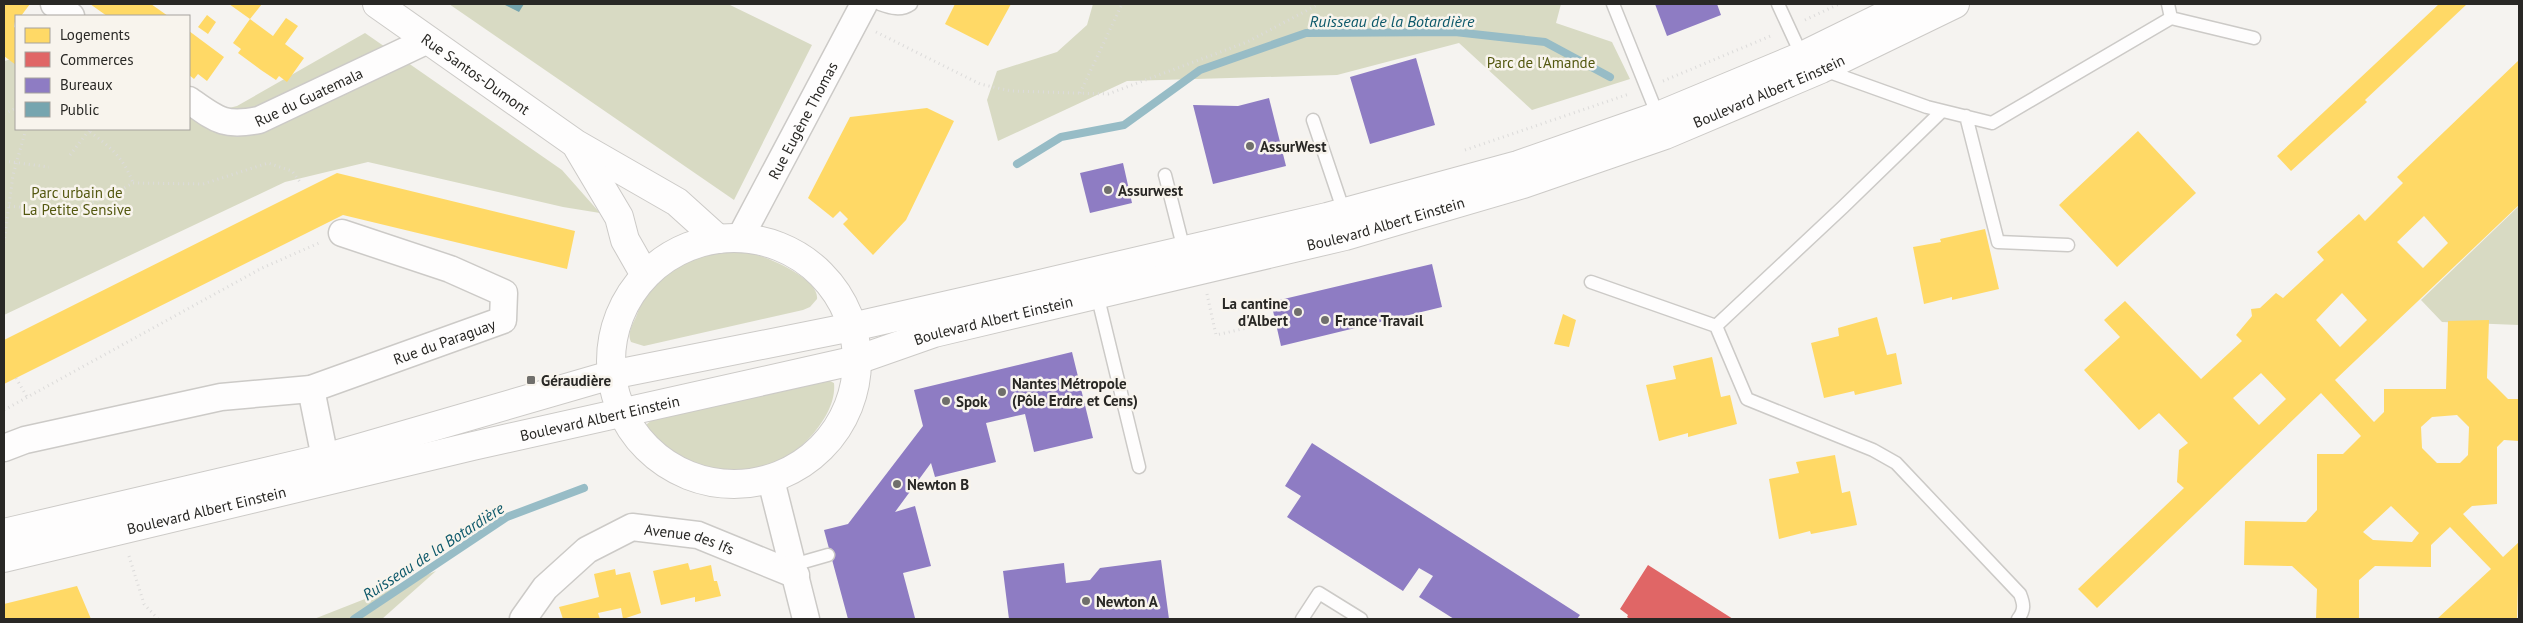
<svg xmlns="http://www.w3.org/2000/svg" width="2523" height="623" viewBox="0 0 2523 623" font-family="'PT Sans',sans-serif">
<style>
.green{fill:#d8dac3}
.homes{fill:#ffd966;fill-rule:evenodd}
.shops{fill:#e06666}
.offices{fill:#8e7cc3}
.public{fill:#76a5af}
.lines{fill:none;stroke-linecap:round;stroke-linejoin:round}
.stream{stroke:#97bcc6;stroke-width:8}
.service-casing{stroke:#cccac7;stroke-width:15}
.minor-casing{stroke:#cccac7;stroke-width:29}
.tertiary-casing{stroke:#cccac7;stroke-width:30}
.secondary-casing{stroke:#cccac7;stroke-width:30}
.path{stroke:#dcdbda;stroke-width:3;stroke-dasharray:1 4;stroke-linecap:butt}
.service{stroke:#fefdfd;stroke-width:12}
.minor{stroke:#fefdfd;stroke-width:26}
.tertiary{stroke:#fefdfd;stroke-width:28}
.secondary{stroke:#fefdfd;stroke-width:28}
.poi-dot{fill:#706f6c;stroke:#f8f4ed;stroke-width:2}
.labels{text-anchor:middle;dominant-baseline:central;stroke-width:5;stroke-linejoin:round;paint-order:stroke}
.park-label{font-size:15px;fill:#545810;stroke:#f8f4ed}
.street-label{font-size:15px;fill:#292825;stroke:#f8f4ed}
.poi-label{font-size:15px;font-weight:bold;fill:#292825;stroke:#f8f4ed;text-anchor:start}
.water-label{font-size:16px;font-style:italic;fill:#0d586a;stroke:#f8f4ed}
</style>
<rect width="100%" height="100%" fill="#f5f3f0"/>
<!-- green -->
<path class="green" d="M 449,4 L 728,4 L 812,45 L 734,200 Z
M 1093,4 L 1561,4 L 1556,23 L 1612,42 L 1630,79 L 1532,110 L 1459,43 L 1337,75 L 1127,81 L 998,141 L 987,100 L 997,71 L 1057,52 L 1087,25 Z
M 365,33 L 562,170 L 600,213 L 563,207 L 368,162 L 285,182 L 4,315 L 4,61 L 16,58 L 16,129 L 189,129 L 189,118 L 237,106 Z
M 2519,206 L 2519,325 L 2442,322 L 2421,300 Z
M 727,251 C 734,251 743,251 750,253 C 766,256 820,279 817,299 L 810,307 L 803,310 L 644,346 L 631,342 C 627,334 632,325 636,317 C 652,273 682,257 727,251 Z
M 828,380 L 834,383 C 836,402 824,421 813,434 C 764,490 694,493 646,433 L 647,424 L 653,419 Z
M 436,571 L 382,619 L 314,619 Z"/>
<!-- homes -->
<path class="homes" d="M 4,4 L 30,4 L 21,16 L 16,16 L 14,27 L 16,28 L 16,65 L 4,56 Z
M 90,4 L 151,4 L 168,16 L 107,16 Z
M 229,4 L 262,4 L 250,19 Z
M 955,4 L 1011,4 L 988,46 L 945,24 Z
M 2439,4 L 2467,4 L 2365,100 L 2367,102 L 2291,171 L 2277,156 Z
M 207,15 L 216,22 L 208,34 L 198,27 Z
M 286,18 L 298,26 L 285,44 L 304,58 L 287,82 L 279,76 L 276,80 L 261,70 L 238,53 L 241,49 L 233,43 L 250,19 L 273,36 Z
M 189,31 L 224,57 L 207,81 L 198,74 L 194,79 L 189,75 Z
M 2519,60 L 2519,205 L 2335,380 L 2374,422 L 2384,412 L 2384,389 L 2446,389 L 2448,321 L 2489,320 L 2487,378 L 2508,399 L 2519,399 L 2519,441 L 2504,440 L 2497,447 L 2497,504 L 2472,506 L 2463,514 L 2503,557 L 2519,542 L 2517,619 L 2437,619 L 2491,569 L 2450,527 L 2431,545 L 2431,567 L 2375,566 L 2359,580 L 2359,619 L 2316,619 L 2317,589 L 2292,566 L 2244,565 L 2245,521 L 2306,522 L 2317,510 L 2317,454 L 2343,454 L 2361,436 L 2321,393 L 2097,608 L 2078,589 L 2184,488 L 2177,482 L 2179,450 L 2188,443 L 2159,413 L 2139,430 L 2084,370 L 2120,337 L 2104,320 L 2125,301 L 2201,379 L 2242,341 L 2236,335 L 2252,316 L 2251,309 L 2260,308 L 2276,293 L 2283,298 L 2324,260 L 2317,252 L 2359,214 L 2365,221 L 2403,183 L 2397,177 ZM 2424,216 L 2448,243 L 2423,268 L 2397,242 ZM 2342,293 L 2367,320 L 2340,347 L 2316,320 ZM 2261,373 L 2286,399 L 2259,425 L 2233,398 ZM 2457,415 L 2469,427 L 2468,455 L 2460,463 L 2437,463 L 2422,448 L 2421,427 L 2432,417 ZM 2391,506 L 2419,533 L 2412,542 L 2373,540 L 2363,532 Z
M 927,108 L 954,121 L 906,220 L 873,255 L 843,224 L 848,219 L 840,211 L 833,218 L 808,198 L 850,117 Z
M 2138,131 L 2196,193 L 2117,267 L 2059,205 Z
M 337,173 L 575,231 L 567,269 L 343,215 L 4,384 L 4,340 Z
M 1985,229 L 1999,289 L 1952,300 L 1952,297 L 1924,304 L 1913,247 L 1941,242 L 1940,239 Z
M 1563,314 L 1576,320 L 1569,347 L 1554,344 Z
M 1877,317 L 1887,355 L 1896,353 L 1902,384 L 1855,395 L 1854,391 L 1824,398 L 1811,343 L 1839,336 L 1838,328 Z
M 1712,357 L 1721,397 L 1730,395 L 1737,424 L 1688,437 L 1688,433 L 1659,441 L 1646,385 L 1676,379 L 1673,366 Z
M 1835,455 L 1842,493 L 1850,491 L 1857,525 L 1811,534 L 1810,531 L 1779,539 L 1769,479 L 1799,473 L 1796,462 Z
M 688,563 L 690,570 L 711,565 L 714,581 L 717,581 L 721,596 L 695,602 L 695,597 L 661,605 L 653,571 Z
M 615,569 L 616,575 L 630,572 L 641,613 L 623,619 L 621,608 L 598,613 L 600,619 L 563,619 L 559,607 L 599,597 L 594,574 Z
M 77,586 L 91,619 L 4,619 L 4,604 Z"/>
<!-- shops -->
<path class="shops" d="M 1648,565 L 1733,619 L 1630,619 L 1627,617 L 1628,615 L 1620,609 Z"/>
<!-- offices -->
<path class="offices" d="M 1655,4 L 1717,4 L 1721,15 L 1667,36 Z
M 1416,58 L 1435,125 L 1370,144 L 1350,77 Z
M 1269,98 L 1286,166 L 1213,184 L 1193,105 L 1238,106 Z
M 1123,163 L 1132,203 L 1090,213 L 1080,173 Z
M 1432,264 L 1442,307 L 1281,346 L 1271,302 Z
M 1072,352 L 1093,438 L 1034,452 L 1025,414 L 986,423 L 996,462 L 935,477 L 931,463 L 895,512 L 915,506 L 931,566 L 903,573 L 915,618 L 848,619 L 824,530 L 848,524 L 923,426 L 914,390 Z
M 1312,443 L 1580,615 L 1577,619 L 1454,619 L 1419,597 L 1433,576 L 1419,568 L 1403,591 L 1287,517 L 1301,496 L 1285,486 Z
M 1161,560 L 1169,619 L 1009,619 L 1003,571 L 1064,563 L 1066,583 L 1090,580 L 1100,568 Z"/>
<!-- public -->
<path class="public" d="M 503,4 L 524,4 L 519,12 Z"/>
<g class="lines">
<!-- stream -->
<path class="stream" d="M 1017,164 L 1061,137 L 1124,125 L 1200,70 L 1306,33 L 1455,32 L 1545,42 L 1610,77
M 354,619 L 507,517 L 584,488"/>
<!-- service casing -->
<g class="service-casing">
<path id="service" d="M 880,4 C 891,8 901,11 911,4
M 1613,4 L 1658,116
M 1778,4 L 1802,56
M 2171,18 L 2254,38
M 1824,70 L 1927,107 L 1992,123 L 2171,18 L 2168,4
M 1966,116 L 1998,242 L 2068,245
M 1313,120 L 1344,212
M 1165,175 L 1184,250
M 1591,282 L 1716,326 L 1843,207 L 1942,111
M 1097,294 L 1139,467
M 1716,326 L 1747,399 L 1873,450 L 1896,463 L 2020,594 C 2024,604 2025,610 2018,619
M 793,565 L 828,555
M 1302,619 L 1319,593 L 1361,619"/>
</g>
<!-- minor casing -->
<g class="minor-casing">
<g id="minor">
<path d="M 54,4 L 71,16"/>
<path id="s1" d="M 189,100 C 217,120 224,127 259,120 L 428,40"/>
<path id="s2" d="M 741,236 L 864,4"/>
<path d="M 311,389 L 325,458"/>
<path id="s3" d="M 4,448 L 25,440 L 221,397 L 311,389 L 503,320 L 504,293 L 450,269 L 342,233"/>
<path d="M 771,480 L 806,619"/>
<path id="s4" d="M 523,619 L 545,588 L 587,550 L 632,527 L 698,535 L 796,575"/>
</g>
</g>
<!-- tertiary casing -->
<g class="tertiary-casing">
<g id="tertiary">
<path id="s5" d="M 377,4 L 576,144 L 677,202 L 718,239"/>
<path d="M 578,148 L 619,217 L 625,240 L 645,275"/>
<circle cx="734" cy="361" r="123"/>
</g>
</g>
<!-- secondary casing -->
<g class="secondary-casing">
<g id="secondary">
<path d="M 4,533 L 325,458 L 611,375 L 852,327 L 984,297 L 1327,217 L 1518,165 L 1658,116 L 1802,56 L 1908,4"/>
<path id="s6" d="M 4,558 L 473,446 L 857,360 L 934,333 L 1345,236 L 1523,184 L 1665,135 L 1821,69 L 1955,4"/>
</g>
</g>
<!-- path -->
<path class="path" d="M 1805,20 L 1839,4
M 876,32 L 980,84 L 1011,91 L 1108,94 L 1247,42 L 1319,4
M 1663,81 L 1773,35
M 1080,93 L 1122,4
M 4,114 L 16,108
M 86,129 C 109,146 123,156 133,183
M 1465,150 L 1629,94
M 70,155 L 90,129
M 4,161 L 49,167
M 9,206 L 45,210 L 78,208 L 112,195 L 133,183 L 203,184 L 268,163 L 292,171 L 300,182
M 4,243 L 13,175 L 26,129
M 1207,294 L 1216,335 L 1264,324
M 16,378 L 27,397
M 4,410 L 262,268 L 319,243
M 129,556 L 144,604 L 158,619"/>
<!-- service -->
<use href="#service" class="service"/>
<!-- minor -->
<use href="#minor" class="minor"/>
<!-- tertiary -->
<use href="#tertiary" class="tertiary"/>
<!-- secondary -->
<use href="#secondary" class="secondary"/>
</g>
<!-- markers -->
<g class="poi-dot">
<circle cx="1250" cy="146" r="5"/>
<circle cx="1108" cy="190" r="5"/>
<circle cx="1298" cy="312" r="5"/>
<circle cx="1325" cy="320" r="5"/>
<rect x="526" y="375" width="10" height="10" rx="2.5"/>
<circle cx="1002" cy="392" r="5"/>
<circle cx="946" cy="401" r="5"/>
<circle cx="897" cy="484" r="5"/>
<circle cx="1086" cy="601" r="5"/>
</g>
<g class="labels">
<!-- park labels -->
<g class="park-label">
<text x="1541" y="62">Parc de l'Amande</text>
<text x="77" y="192">Parc urbain de<tspan x="77" dy="17">La Petite Sensive</tspan></text>
</g>
<!-- street labels -->
<g class="street-label">
<text stroke="none"><textPath href="#s5" startOffset="121">Rue Santos-Dumont</textPath></text>
<text stroke="none"><textPath href="#s6" startOffset="1828">Boulevard Albert Einstein</textPath></text>
<text stroke="none"><textPath href="#s1" startOffset="131">Rue du Guatemala</textPath></text>
<text stroke="none"><textPath href="#s2" startOffset="131">Rue Eugène Thomas</textPath></text>
<text stroke="none"><textPath href="#s6" startOffset="1422">Boulevard Albert Einstein</textPath></text>
<text stroke="none"><textPath href="#s6" startOffset="1018">Boulevard Albert Einstein</textPath></text>
<text stroke="none"><textPath href="#s3" startOffset="455">Rue du Paraguay</textPath></text>
<text stroke="none"><textPath href="#s6" startOffset="612">Boulevard Albert Einstein</textPath></text>
<text stroke="none"><textPath href="#s6" startOffset="208">Boulevard Albert Einstein</textPath></text>
<text stroke="none"><textPath href="#s4" startOffset="204">Avenue des Ifs</textPath></text>
</g>
<!-- poi labels -->
<g class="poi-label">
<text x="1260" y="146">AssurWest</text>
<text x="1118" y="190">Assurwest</text>
<text x="1288" y="303" text-anchor="end">La cantine<tspan x="1288" dy="17">d'Albert</tspan></text>
<text x="1335" y="320">France Travail</text>
<text x="541" y="380">Géraudière</text>
<text x="1012" y="383">Nantes Métropole<tspan x="1012" dy="17">(Pôle Erdre et Cens)</tspan></text>
<text x="956" y="401">Spok</text>
<text x="907" y="484">Newton B</text>
<text x="1096" y="601">Newton A</text>
</g>
<!-- water labels -->
<g class="water-label">
<text x="1392" y="21">Ruisseau de la Botardière</text>
<text transform="translate(433 551) rotate(-33)">Ruisseau de la Botardière</text>
</g>
</g>
<!-- border -->
<rect width="2523" height="623" fill="none" stroke="#292825" stroke-width="10"/>
<!-- legend -->
<rect x="15" y="15" width="175" height="115" fill="#f8f4ed" stroke="#a5a29d"/>
<rect x="25" y="28" width="25" height="15" fill="#ffd966" stroke="#a5a29d"/>
<text x="60" y="40" font-size="15" fill="#292825">Logements</text>
<rect x="25" y="52" width="25" height="15" fill="#e06666" stroke="#a5a29d"/>
<text x="60" y="65" font-size="15" fill="#292825">Commerces</text>
<rect x="25" y="78" width="25" height="15" fill="#8e7cc3" stroke="#a5a29d"/>
<text x="60" y="90" font-size="15" fill="#292825">Bureaux</text>
<rect x="25" y="102" width="25" height="15" fill="#76a5af" stroke="#a5a29d"/>
<text x="60" y="115" font-size="15" fill="#292825">Public</text>
</svg>
